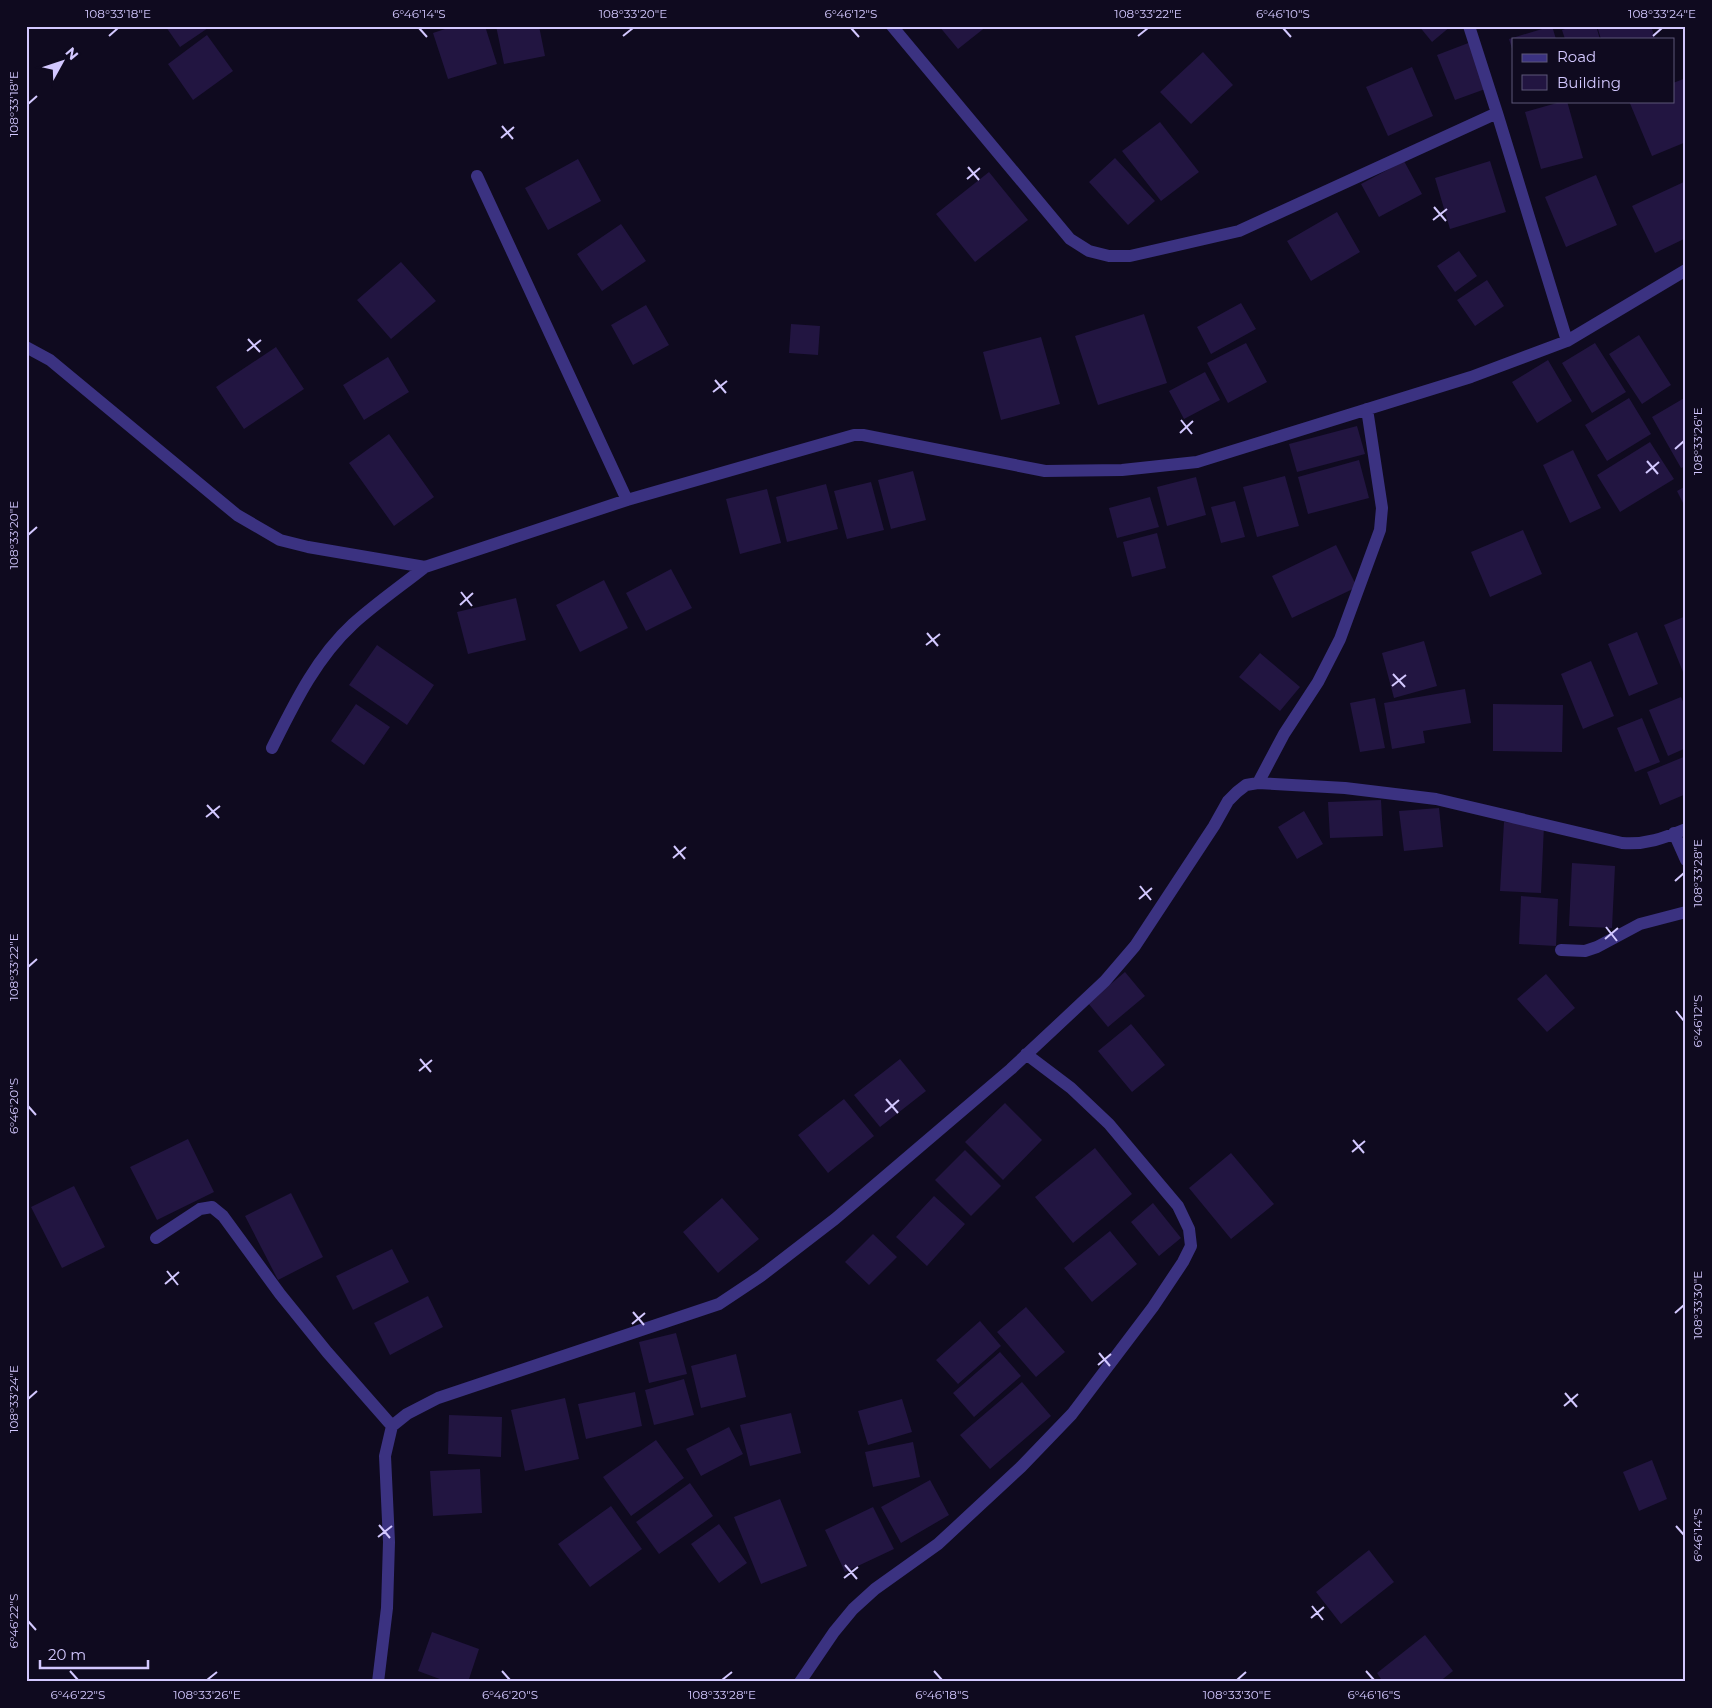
<svg xmlns="http://www.w3.org/2000/svg" width="1712" height="1708" viewBox="0 0 1712 1708" font-family="Montserrat,sans-serif">
<style>
.building{fill:#221541}
.lines{fill:none;stroke-linecap:round;stroke-linejoin:round}
.street{stroke:#3b3281;stroke-width:12}
.ticks{fill:none;stroke:#d3c8ff;stroke-width:2}
.neatline{fill:none;stroke:#d3c8ff;stroke-width:2}
.ticks-label{font-size:12px;text-anchor:middle;fill:#d3c8ff}
</style>
<rect width="100%" height="100%" fill="#0f0a1f"/>
<!-- building -->
<path class="building" d="M 167,26 L 206,26 L 208,28 L 180,47 L 166,27 Z
M 454,26 L 485,26 L 497,64 L 448,79 L 433,33 Z
M 496,26 L 539,26 L 545,56 L 504,64 Z
M 939,26 L 987,26 L 958,49 Z
M 1419,26 L 1451,26 L 1432,42 Z
M 1552,26 L 1556,39 L 1513,39 L 1513,52 L 1509,39 Z
M 1575,26 L 1596,26 L 1600,39 L 1565,39 L 1562,30 Z
M 1597,26 L 1651,26 L 1655,39 L 1601,39 Z
M 207,35 L 233,71 L 193,100 L 168,64 Z
M 1471,42 L 1488,88 L 1455,100 L 1437,55 Z
M 1203,52 L 1233,85 L 1191,124 L 1160,92 Z
M 1412,67 L 1433,116 L 1388,136 L 1366,87 Z
M 1686,78 L 1686,142 L 1652,156 L 1629,101 L 1673,101 L 1673,83 Z
M 1564,101 L 1567,101 L 1583,158 L 1541,169 L 1525,112 Z
M 1160,122 L 1199,172 L 1161,201 L 1122,151 Z
M 1115,158 L 1155,201 L 1128,225 L 1089,182 Z
M 578,159 L 601,201 L 548,230 L 525,188 Z
M 1404,161 L 1422,194 L 1379,217 L 1361,184 Z
M 1490,161 L 1506,212 L 1450,229 L 1435,178 Z
M 989,172 L 1028,220 L 975,262 L 936,214 Z
M 1596,175 L 1617,225 L 1566,247 L 1545,197 Z
M 1686,181 L 1686,238 L 1655,253 L 1632,206 Z
M 1337,212 L 1360,252 L 1311,281 L 1287,241 Z
M 621,224 L 646,261 L 602,291 L 577,254 Z
M 1459,251 L 1477,276 L 1455,292 L 1437,266 Z
M 401,262 L 436,301 L 391,339 L 357,300 Z
M 1487,280 L 1504,306 L 1475,326 L 1457,300 Z
M 1241,303 L 1256,329 L 1211,354 L 1197,327 Z
M 646,305 L 669,345 L 633,365 L 611,325 Z
M 1144,314 L 1167,383 L 1098,405 L 1075,336 Z
M 791,324 L 820,326 L 818,355 L 789,353 Z
M 1639,335 L 1671,385 L 1642,404 L 1609,354 Z
M 1041,337 L 1060,404 L 1001,420 L 983,352 Z
M 1246,343 L 1267,382 L 1228,403 L 1207,363 Z
M 1595,343 L 1626,392 L 1592,413 L 1562,363 Z
M 276,347 L 304,389 L 244,429 L 216,387 Z
M 388,357 L 409,392 L 364,420 L 343,385 Z
M 1548,360 L 1572,401 L 1537,423 L 1512,382 Z
M 1205,372 L 1220,400 L 1184,419 L 1169,391 Z
M 1686,397 L 1686,466 L 1681,468 L 1652,417 Z
M 1629,398 L 1651,434 L 1607,461 L 1585,425 Z
M 1357,426 L 1365,454 L 1297,472 L 1289,444 Z
M 389,434 L 434,497 L 394,526 L 349,463 Z
M 1650,442 L 1674,479 L 1620,512 L 1597,475 Z
M 1573,450 L 1601,508 L 1570,523 L 1543,465 Z
M 1359,460 L 1369,498 L 1308,514 L 1298,477 Z
M 913,471 L 926,520 L 891,529 L 878,480 Z
M 1285,476 L 1299,526 L 1257,537 L 1243,487 Z
M 1196,477 L 1206,515 L 1167,526 L 1157,487 Z
M 871,482 L 884,530 L 847,539 L 834,491 Z
M 826,484 L 838,529 L 787,542 L 776,497 Z
M 1686,486 L 1686,509 L 1677,491 Z
M 767,489 L 781,543 L 740,554 L 726,499 Z
M 1150,497 L 1159,527 L 1117,538 L 1109,508 Z
M 1235,501 L 1245,537 L 1221,543 L 1211,507 Z
M 1523,530 L 1542,574 L 1490,597 L 1471,552 Z
M 1157,533 L 1166,568 L 1132,577 L 1123,542 Z
M 1336,545 L 1357,587 L 1292,618 L 1272,576 Z
M 671,569 L 692,608 L 646,631 L 626,593 Z
M 604,580 L 628,628 L 580,652 L 556,605 Z
M 516,598 L 526,640 L 468,654 L 457,612 Z
M 1686,616 L 1686,671 L 1683,672 L 1664,625 Z
M 1637,632 L 1658,684 L 1629,696 L 1608,644 Z
M 1424,641 L 1437,686 L 1394,698 L 1382,653 Z
M 377,645 L 434,685 L 407,725 L 349,685 Z
M 1260,653 L 1300,687 L 1280,711 L 1239,677 Z
M 1591,661 L 1614,716 L 1583,729 L 1561,674 Z
M 1465,689 L 1471,723 L 1423,731 L 1425,743 L 1392,749 L 1384,703 Z
M 1681,697 L 1686,708 L 1686,748 L 1668,756 L 1649,710 Z
M 1375,698 L 1385,748 L 1360,752 L 1350,703 Z
M 356,704 L 390,727 L 364,765 L 331,741 Z
M 1493,704 L 1563,705 L 1562,752 L 1493,751 Z
M 1642,718 L 1660,762 L 1635,772 L 1617,728 Z
M 1686,756 L 1686,794 L 1660,805 L 1647,772 Z
M 1381,800 L 1383,836 L 1330,838 L 1328,802 Z
M 1439,808 L 1443,847 L 1404,851 L 1399,811 Z
M 1304,811 L 1323,844 L 1297,859 L 1278,827 Z
M 1504,822 L 1544,825 L 1541,893 L 1500,891 Z
M 1572,863 L 1615,866 L 1612,928 L 1569,926 Z
M 1521,896 L 1558,899 L 1556,946 L 1519,944 Z
M 1125,972 L 1145,996 L 1108,1027 L 1088,1003 Z
M 1546,974 L 1575,1008 L 1547,1032 L 1517,999 Z
M 1131,1024 L 1165,1065 L 1132,1092 L 1098,1051 Z
M 900,1059 L 926,1091 L 880,1127 L 854,1095 Z
M 844,1099 L 874,1136 L 828,1173 L 798,1135 Z
M 1005,1103 L 1042,1140 L 1003,1180 L 965,1142 Z
M 188,1139 L 214,1192 L 157,1220 L 130,1167 Z
M 1095,1148 L 1132,1194 L 1073,1243 L 1035,1197 Z
M 965,1150 L 1001,1186 L 971,1216 L 935,1180 Z
M 1231,1153 L 1274,1204 L 1231,1239 L 1189,1188 Z
M 74,1186 L 105,1247 L 62,1268 L 31,1207 Z
M 291,1193 L 323,1257 L 278,1280 L 245,1216 Z
M 934,1196 L 965,1224 L 927,1266 L 896,1237 Z
M 722,1198 L 759,1239 L 718,1273 L 683,1232 Z
M 1153,1203 L 1181,1238 L 1159,1256 L 1131,1222 Z
M 1110,1231 L 1137,1264 L 1092,1302 L 1064,1268 Z
M 873,1234 L 897,1257 L 869,1285 L 845,1262 Z
M 392,1249 L 409,1282 L 353,1310 L 336,1276 Z
M 428,1296 L 443,1327 L 390,1355 L 374,1323 Z
M 1026,1307 L 1065,1352 L 1036,1377 L 997,1332 Z
M 980,1321 L 1001,1346 L 958,1384 L 936,1360 Z
M 676,1333 L 687,1374 L 649,1383 L 639,1342 Z
M 1000,1352 L 1021,1376 L 974,1417 L 953,1393 Z
M 736,1354 L 746,1397 L 701,1408 L 691,1366 Z
M 684,1379 L 694,1415 L 654,1425 L 645,1390 Z
M 1022,1382 L 1051,1416 L 990,1469 L 960,1435 Z
M 635,1392 L 642,1426 L 586,1439 L 578,1404 Z
M 565,1398 L 579,1459 L 525,1471 L 511,1410 Z
M 902,1399 L 912,1432 L 868,1445 L 858,1411 Z
M 791,1413 L 801,1453 L 750,1466 L 740,1425 Z
M 449,1415 L 502,1417 L 501,1457 L 448,1454 Z
M 729,1427 L 743,1454 L 701,1476 L 686,1449 Z
M 656,1440 L 684,1478 L 631,1516 L 603,1477 Z
M 913,1442 L 920,1477 L 873,1487 L 865,1452 Z
M 1652,1460 L 1667,1499 L 1639,1511 L 1623,1472 Z
M 480,1469 L 482,1513 L 433,1516 L 430,1471 Z
M 930,1480 L 949,1515 L 901,1543 L 881,1507 Z
M 690,1483 L 713,1516 L 659,1554 L 636,1522 Z
M 780,1499 L 807,1566 L 761,1584 L 734,1517 Z
M 611,1506 L 642,1549 L 590,1587 L 558,1544 Z
M 873,1507 L 894,1549 L 845,1572 L 825,1530 Z
M 719,1524 L 747,1563 L 719,1583 L 691,1544 Z
M 1369,1550 L 1394,1582 L 1341,1624 L 1316,1592 Z
M 432,1632 L 479,1649 L 468,1682 L 448,1682 L 418,1671 Z
M 1425,1635 L 1453,1671 L 1439,1682 L 1383,1682 L 1377,1673 Z"/>
<g class="lines">
<!-- street -->
<path class="street" d="M 892,26 L 1070,239 L 1089,251 L 1109,256 L 1130,256 L 1239,231 L 1497,113 L 1567,341
M 1469,26 L 1497,113
M 477,176 L 627,500
M 26,347 L 50,360 L 237,515 L 280,540 L 308,547 L 425,567 L 627,500 L 854,435 L 863,435 L 1045,471 L 1122,470 L 1197,462 L 1471,377 L 1567,341 L 1686,270
M 272,748 C 294,704 316,658 353,624 C 375,604 401,586 425,567
M 1258,783 L 1284,734 L 1318,682 L 1340,639 L 1380,530 L 1382,508 L 1367,409
M 1674,833 L 1686,860
M 1561,950 L 1585,951 L 1597,947 L 1640,924 L 1686,912
M 156,1238 L 200,1209 L 212,1207 L 223,1216 L 280,1294 L 327,1352 L 392,1426
M 378,1682 L 387,1608 L 389,1542 L 385,1456 L 392,1426 L 407,1414 L 438,1398 L 719,1304 L 761,1276 L 835,1219 L 1011,1069 L 1105,981 L 1135,946 L 1214,826 L 1228,801 L 1237,792 L 1246,785 L 1258,783 L 1345,788 L 1436,799 L 1622,843 C 1646,845 1664,838 1686,829
M 800,1682 L 834,1632 L 853,1609 L 875,1589 L 938,1544 L 1021,1467 L 1072,1414 L 1153,1307 L 1183,1262 L 1191,1246 L 1189,1229 L 1178,1206 L 1109,1124 L 1071,1088 L 1026,1054"/>
</g>
<!-- ticks -->
<path class="ticks" d="M 419,28 L 427,37M 851,28 L 859,37M 1283,28 L 1291,37M 109,36 L 118,28M 623,36 L 633,28M 1138,36 L 1148,28M 1653,36 L 1662,28M 28,104 L 37,96M 502,126 L 513,139M 501,138 L 514,127M 968,167 L 979,180M 967,179 L 980,168M 1434,207 L 1446,221M 1433,220 L 1447,209M 248,339 L 260,352M 247,351 L 261,340M 715,380 L 726,393M 713,392 L 727,381M 1181,420 L 1192,434M 1180,433 L 1193,421M 1675,449 L 1684,441M 1647,461 L 1658,474M 1646,473 L 1659,462M 28,535 L 37,527M 461,592 L 472,606M 460,605 L 473,593M 927,633 L 938,646M 926,645 L 940,634M 1393,674 L 1405,687M 1392,686 L 1406,675M 207,805 L 219,818M 206,817 L 220,806M 674,846 L 685,859M 673,858 L 686,847M 1675,881 L 1684,873M 1140,886 L 1151,900M 1139,899 L 1152,888M 1606,927 L 1617,941M 1605,939 L 1618,928M 28,967 L 37,959M 1676,1011 L 1684,1021M 420,1059 L 431,1072M 419,1071 L 432,1060M 886,1099 L 898,1113M 28,1106 L 36,1115M 885,1112 L 899,1100M 1353,1140 L 1364,1153M 1352,1152 L 1365,1141M 167,1271 L 178,1285M 165,1284 L 179,1272M 633,1312 L 644,1325M 1675,1313 L 1684,1305M 632,1324 L 645,1313M 1099,1353 L 1110,1366M 1098,1365 L 1111,1354M 1565,1393 L 1577,1407M 28,1399 L 37,1391M 1564,1406 L 1578,1394M 379,1525 L 390,1538M 1676,1526 L 1684,1535M 378,1537 L 392,1526M 845,1565 L 857,1579M 844,1578 L 858,1567M 1312,1606 L 1323,1620M 1311,1618 L 1324,1607M 28,1621 L 36,1630M 70,1671 L 78,1680M 502,1671 L 510,1680M 934,1671 L 942,1680M 1366,1671 L 1374,1680M 207,1680 L 217,1672M 722,1680 L 732,1672M 1237,1680 L 1246,1672"/>
<!-- border -->
<rect width="1712" height="1708" fill="none" stroke="#0f0a1f" stroke-width="55"/>
<!-- legend -->
<rect x="1512" y="38" width="162" height="65" fill="#0f0a1f" stroke="#5d5679"/>
<rect x="1522" y="54" width="25" height="8" fill="#3b3281" stroke="#5d5679"/>
<text x="1557" y="62" font-size="15" fill="#d3c8ff">Road</text>
<rect x="1522" y="75" width="25" height="15" fill="#221541" stroke="#5d5679"/>
<text x="1557" y="88" font-size="15" fill="#d3c8ff">Building</text>
<!-- north arrow -->
<g transform="translate(62 62) rotate(50)" stroke="#0f0a1f" stroke-width="4" paint-order="stroke">
<path d="M0-4L9 19L0 12L-9 19Z" fill="#d3c8ff"/>
<text y="-8" font-size="14" font-weight="bold" text-anchor="middle" fill="#d3c8ff">N</text>
</g>
<!-- scale -->
<path d="M40 1660v8h108v-8" fill="none" stroke="#d3c8ff" stroke-width="2.5"/>
<text x="48" y="1660" font-size="15" fill="#d3c8ff" stroke="#0f0a1f" stroke-width="4" paint-order="stroke">20 m</text>
<rect x="28" y="28" width="1656" height="1652" class="neatline"/>
<g class="ticks-label">
<text x="118" y="18">108°33'18"E</text>
<text x="419" y="18">6°46'14"S</text>
<text x="633" y="18">108°33'20"E</text>
<text x="851" y="18">6°46'12"S</text>
<text x="1148" y="18">108°33'22"E</text>
<text x="1283" y="18">6°46'10"S</text>
<text x="1662" y="18">108°33'24"E</text>
<text transform="translate(14 104) rotate(-90)" y="4">108°33'18"E</text>
<text transform="translate(1698 441) rotate(-90)" y="4">108°33'26"E</text>
<text transform="translate(14 535) rotate(-90)" y="4">108°33'20"E</text>
<text transform="translate(1698 873) rotate(-90)" y="4">108°33'28"E</text>
<text transform="translate(14 967) rotate(-90)" y="4">108°33'22"E</text>
<text transform="translate(1698 1021) rotate(-90)" y="4">6°46'12"S</text>
<text transform="translate(14 1106) rotate(-90)" y="4">6°46'20"S</text>
<text transform="translate(1698 1305) rotate(-90)" y="4">108°33'30"E</text>
<text transform="translate(14 1399) rotate(-90)" y="4">108°33'24"E</text>
<text transform="translate(1698 1535) rotate(-90)" y="4">6°46'14"S</text>
<text transform="translate(14 1621) rotate(-90)" y="4">6°46'22"S</text>
<text x="78" y="1699">6°46'22"S</text>
<text x="207" y="1699">108°33'26"E</text>
<text x="510" y="1699">6°46'20"S</text>
<text x="722" y="1699">108°33'28"E</text>
<text x="942" y="1699">6°46'18"S</text>
<text x="1237" y="1699">108°33'30"E</text>
<text x="1374" y="1699">6°46'16"S</text>
</g>
</svg>
